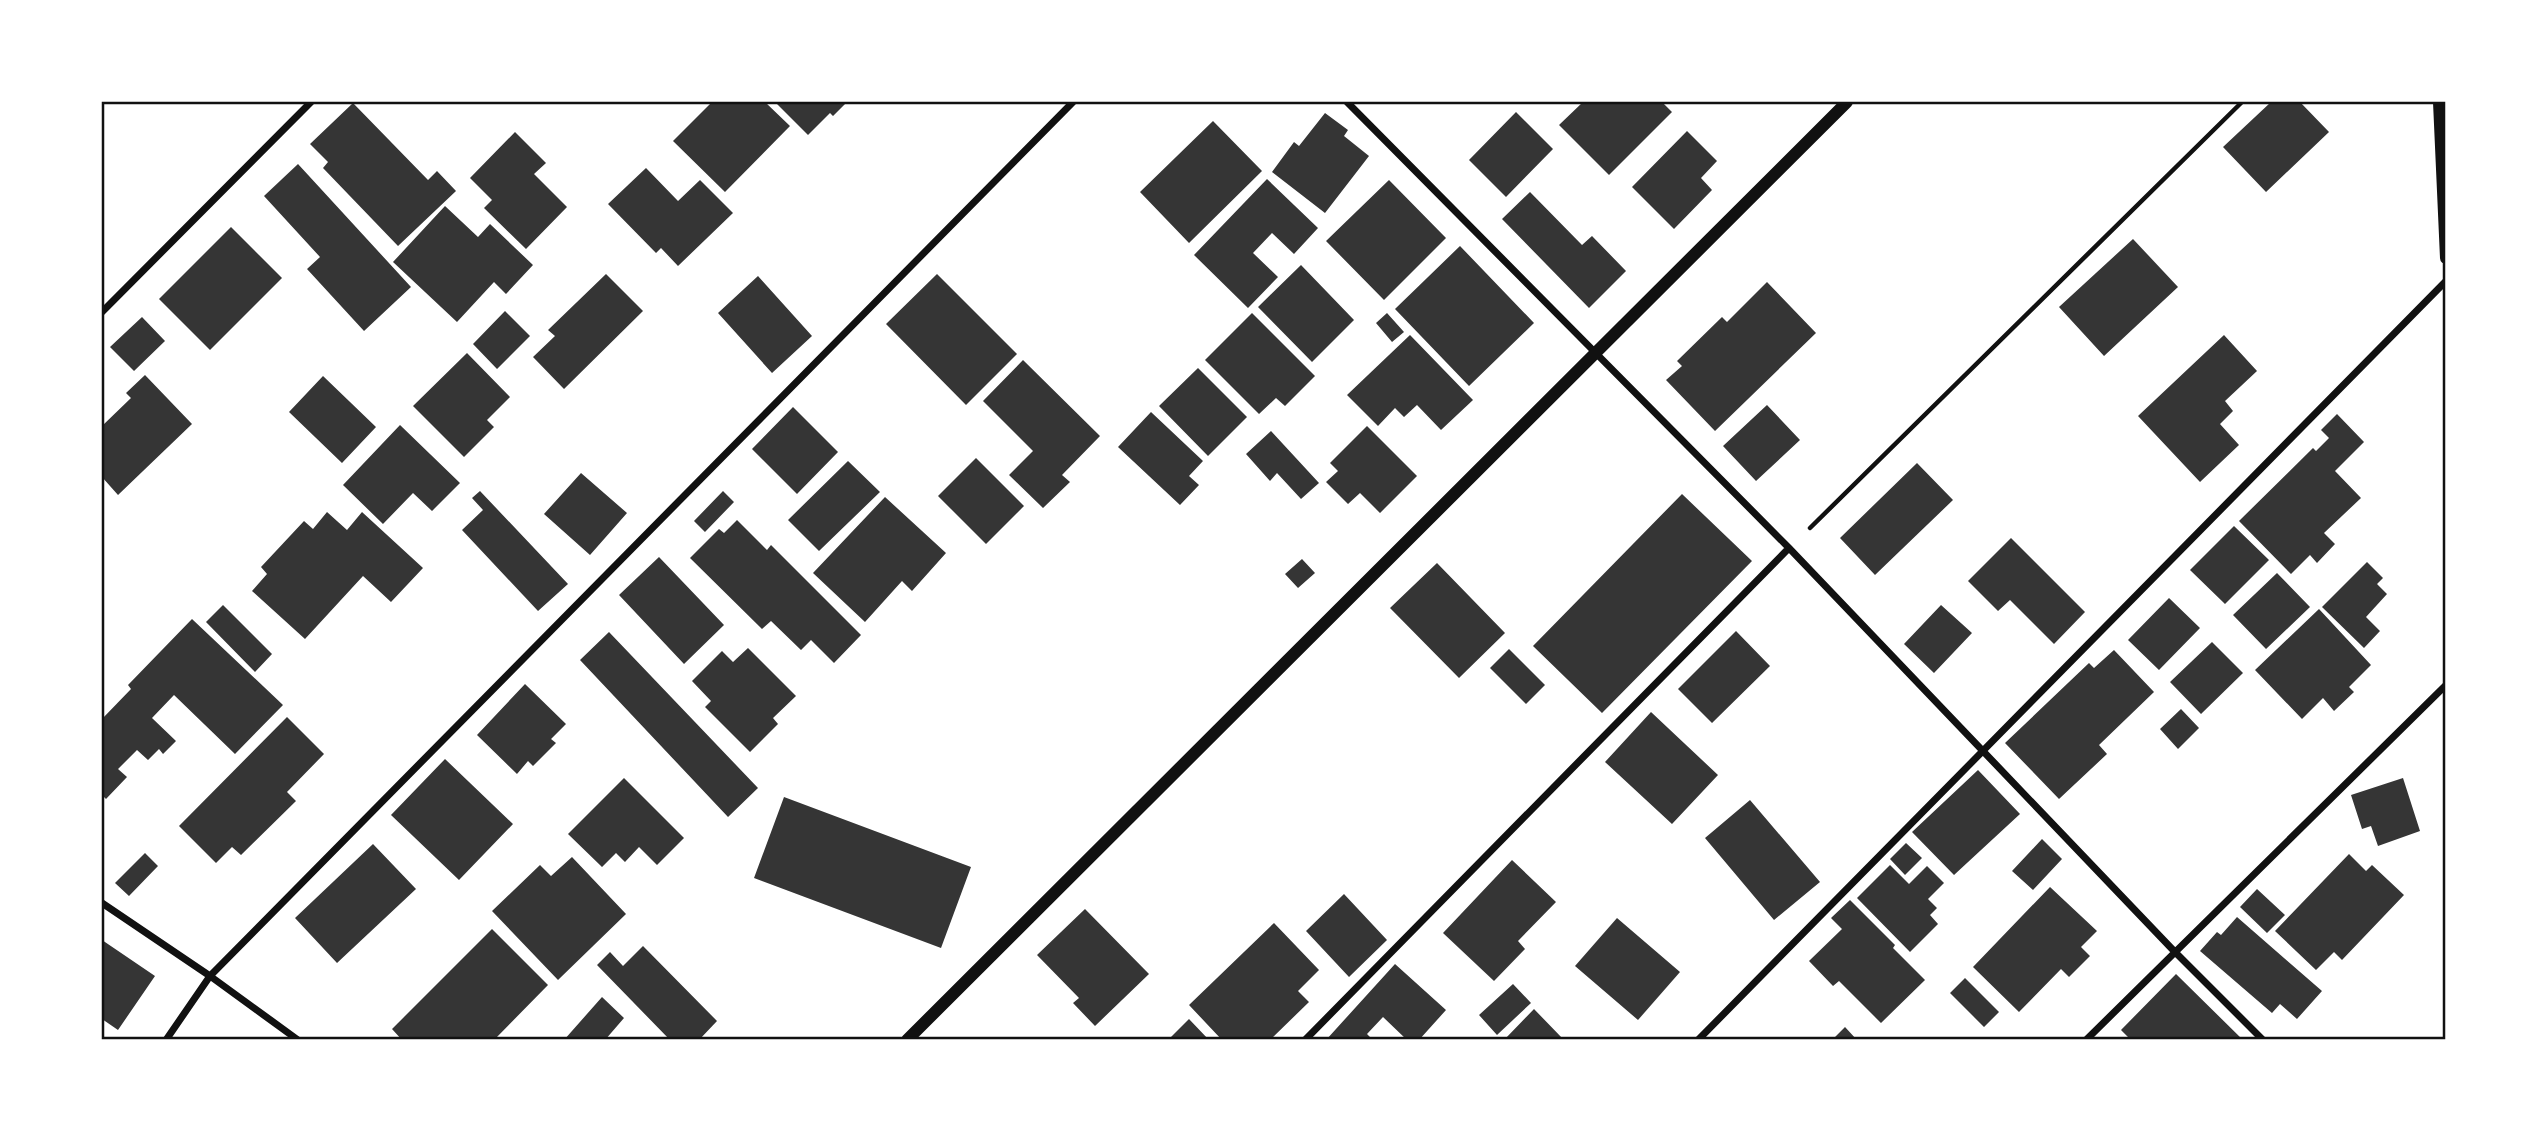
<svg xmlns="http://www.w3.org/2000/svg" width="2547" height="1141" viewBox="0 0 2547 1141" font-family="Inter,sans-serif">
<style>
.building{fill:#353535}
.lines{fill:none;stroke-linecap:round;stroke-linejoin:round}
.path{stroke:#111;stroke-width:4.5}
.minor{stroke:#111;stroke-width:7}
.tertiary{stroke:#111;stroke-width:12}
.neatline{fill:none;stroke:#111;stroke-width:2.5}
</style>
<rect width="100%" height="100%" fill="#fff"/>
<!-- building -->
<path class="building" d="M 712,102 L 765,102 L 790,126 L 725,192 L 673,141 Z
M 775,102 L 847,102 L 833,116 L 830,113 L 808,135 Z
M 1583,102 L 1662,102 L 1672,112 L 1609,175 L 1559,125 Z
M 2271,102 L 2300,102 L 2329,132 L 2266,192 L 2223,147 Z
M 353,103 L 428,180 L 437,171 L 456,191 L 398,246 L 323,168 L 328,162 L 310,144 Z
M 1516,112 L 1553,149 L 1506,197 L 1469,160 Z
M 1325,113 L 1348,130 L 1344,136 L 1369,156 L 1325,213 L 1272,172 L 1294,142 L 1299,146 Z
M 1213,121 L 1262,171 L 1189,243 L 1140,192 Z
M 1687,131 L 1717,161 L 1701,178 L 1712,190 L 1674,229 L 1632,187 Z
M 515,132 L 546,163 L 534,174 L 567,207 L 526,249 L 484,208 L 492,200 L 470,178 Z
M 298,164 L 411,287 L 364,331 L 307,269 L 320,257 L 264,196 Z
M 646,168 L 678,201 L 700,180 L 733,213 L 678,266 L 661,248 L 656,253 L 608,204 Z
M 1267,179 L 1318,228 L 1294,254 L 1272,233 L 1253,253 L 1278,277 L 1248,308 L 1194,255 Z
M 1389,180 L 1446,238 L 1384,300 L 1326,241 Z
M 1530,192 L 1582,245 L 1592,236 L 1626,271 L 1589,308 L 1502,219 Z
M 445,206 L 478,237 L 490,224 L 533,265 L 506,294 L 494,282 L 457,322 L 393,262 Z
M 231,227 L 282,278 L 210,350 L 159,299 Z
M 2133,239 L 2178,287 L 2104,356 L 2059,307 Z
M 1460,246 L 1534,323 L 1469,386 L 1395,309 Z
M 1301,265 L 1354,320 L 1312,362 L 1258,307 Z
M 606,274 L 643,311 L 564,389 L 533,357 L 555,336 L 548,330 Z
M 937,274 L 1017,354 L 966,405 L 886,324 Z
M 758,276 L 812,336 L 772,373 L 718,313 Z
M 1767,282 L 1816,333 L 1715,431 L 1666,380 L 1682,366 L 1677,361 L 1722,317 L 1727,322 Z
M 505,311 L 530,336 L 497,369 L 473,344 Z
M 1252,313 L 1315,376 L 1285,406 L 1276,398 L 1259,414 L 1205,360 Z
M 1387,313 L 1404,332 L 1392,342 L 1376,323 Z
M 142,317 L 165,341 L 134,371 L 110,347 Z
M 1410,335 L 1473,400 L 1441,430 L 1417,405 L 1404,417 L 1395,408 L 1378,426 L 1347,395 Z
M 2224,335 L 2257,371 L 2225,401 L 2233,411 L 2220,424 L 2239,445 L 2200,482 L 2138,416 Z
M 467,353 L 510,397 L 487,420 L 494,427 L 464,457 L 413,406 Z
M 1023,360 L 1100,436 L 1062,475 L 1070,482 L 1043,508 L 1009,475 L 1033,451 L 983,401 Z
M 1198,368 L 1247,417 L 1208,456 L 1159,406 Z
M 145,375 L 192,424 L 118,495 L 102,477 L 102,426 L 131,398 L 126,393 Z
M 323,376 L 376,427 L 342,463 L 289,412 Z
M 1767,405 L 1800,440 L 1756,481 L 1723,446 Z
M 793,407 L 838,452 L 797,494 L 752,449 Z
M 1151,412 L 1203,461 L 1189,476 L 1199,485 L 1180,505 L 1118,447 Z
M 2337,414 L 2364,442 L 2335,471 L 2361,498 L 2324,533 L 2335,544 L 2317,563 L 2310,555 L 2291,574 L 2239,521 L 2313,448 L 2316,451 L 2329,438 L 2321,430 Z
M 400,425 L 460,483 L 432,511 L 413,493 L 383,524 L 343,485 Z
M 1367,426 L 1417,476 L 1380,513 L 1360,493 L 1348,504 L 1326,482 L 1338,471 L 1330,463 Z
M 1271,431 L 1319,483 L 1301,499 L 1277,473 L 1270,481 L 1246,454 Z
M 976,458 L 1024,506 L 986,544 L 938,496 Z
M 848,461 L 880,492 L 819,551 L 788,520 Z
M 1917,463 L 1953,500 L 1875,575 L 1840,538 Z
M 581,473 L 627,513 L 590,555 L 544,514 Z
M 480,491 L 568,584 L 538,611 L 462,530 L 483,510 L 472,498 Z
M 723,491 L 734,502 L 705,532 L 694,521 Z
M 1682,494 L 1752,561 L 1602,713 L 1533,646 Z
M 885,497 L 946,553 L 912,591 L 902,581 L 865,622 L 813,573 Z
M 327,512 L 347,530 L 362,512 L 423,568 L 391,602 L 363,576 L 305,639 L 252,591 L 267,574 L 261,567 L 304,521 L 313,529 Z
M 737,520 L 767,550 L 771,545 L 861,635 L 834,663 L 811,640 L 801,650 L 771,621 L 762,629 L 690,558 L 719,529 L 724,533 Z
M 2234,526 L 2269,560 L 2225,604 L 2190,570 Z
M 2011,538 L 2085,612 L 2054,644 L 2010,600 L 1998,611 L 1968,581 Z
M 659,557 L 724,625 L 684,664 L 619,595 Z
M 1302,559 L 1315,573 L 1298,588 L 1285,574 Z
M 2367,562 L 2383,578 L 2377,584 L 2387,594 L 2366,617 L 2380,631 L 2364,648 L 2322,607 Z
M 1437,563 L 1505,633 L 1459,678 L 1390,608 Z
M 2277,573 L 2310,607 L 2266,649 L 2233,615 Z
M 2169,598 L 2200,628 L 2159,670 L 2128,640 Z
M 223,605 L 272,654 L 255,672 L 206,622 Z
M 1941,605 L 1972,633 L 1934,673 L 1904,644 Z
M 2319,609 L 2371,665 L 2349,687 L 2354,692 L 2334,711 L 2323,698 L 2302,719 L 2255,670 Z
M 192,619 L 283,705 L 235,754 L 174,695 L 152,718 L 176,741 L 163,754 L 159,749 L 148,760 L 137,750 L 118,769 L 127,777 L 106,799 L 102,795 L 102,719 L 131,689 L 128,685 Z
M 1736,631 L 1770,666 L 1712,723 L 1678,689 Z
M 609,632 L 758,788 L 728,817 L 580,660 Z
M 2212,642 L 2243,673 L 2201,714 L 2170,682 Z
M 748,648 L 796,696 L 773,718 L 778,724 L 750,752 L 705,707 L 711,701 L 692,681 L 722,651 L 733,662 Z
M 1509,649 L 1545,685 L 1526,704 L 1490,668 Z
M 2114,650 L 2154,692 L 2099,745 L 2107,754 L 2059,799 L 2005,743 L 2089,663 L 2094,668 Z
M 525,684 L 566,724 L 551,739 L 556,743 L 533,766 L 528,761 L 517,774 L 477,735 Z
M 2181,709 L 2199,728 L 2178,749 L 2160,729 Z
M 1651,712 L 1718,775 L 1672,824 L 1605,762 Z
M 287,717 L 324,754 L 287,792 L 296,801 L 241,855 L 232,847 L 216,863 L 179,826 Z
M 445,759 L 513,824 L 459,880 L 391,815 Z
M 1978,770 L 2020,814 L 1954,875 L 1912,832 Z
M 624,778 L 684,838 L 657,865 L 639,847 L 625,862 L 616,853 L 602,867 L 568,834 Z
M 2403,778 L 2420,831 L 2378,846 L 2371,826 L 2362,829 L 2351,795 Z
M 784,797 L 971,867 L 941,948 L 754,878 Z
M 1750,800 L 1820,882 L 1774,920 L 1705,838 Z
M 2042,839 L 2062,859 L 2033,890 L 2012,871 Z
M 1906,843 L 1922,858 L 1905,875 L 1890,859 Z
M 373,844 L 416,889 L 337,963 L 295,918 Z
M 145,853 L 158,866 L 129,896 L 115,883 Z
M 2349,854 L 2366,871 L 2372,865 L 2404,895 L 2342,960 L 2334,952 L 2316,970 L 2275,931 Z
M 572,857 L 626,914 L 558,980 L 492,911 L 540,865 L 551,876 Z
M 1512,860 L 1556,902 L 1518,941 L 1525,949 L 1494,981 L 1443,933 Z
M 1890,865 L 1909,884 L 1927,866 L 1944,883 L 1928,899 L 1937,908 L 1930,915 L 1938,924 L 1910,952 L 1857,898 Z
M 2050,887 L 2097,931 L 2081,947 L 2090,956 L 2069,977 L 2061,969 L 2019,1012 L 1973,967 Z
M 2257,889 L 2285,915 L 2267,933 L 2240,907 Z
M 1344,894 L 1387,940 L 1349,977 L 1306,931 Z
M 1850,900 L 1895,945 L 1893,948 L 1925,980 L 1881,1023 L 1839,981 L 1833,986 L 1809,961 L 1842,929 L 1831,918 Z
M 1085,909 L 1149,974 L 1095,1026 L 1073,1003 L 1079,998 L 1037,955 Z
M 2237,917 L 2322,991 L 2297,1019 L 2280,1004 L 2272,1013 L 2200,951 L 2217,932 L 2221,935 Z
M 1617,918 L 1680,972 L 1638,1020 L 1575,966 Z
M 1274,923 L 1319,970 L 1298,991 L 1309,1002 L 1270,1040 L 1222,1040 L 1189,1005 Z
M 492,929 L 548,985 L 494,1040 L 402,1040 L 392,1029 Z
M 102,940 L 155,976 L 118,1030 L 102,1019 Z
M 643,946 L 717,1021 L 699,1040 L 670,1040 L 597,965 L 610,952 L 623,966 Z
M 1395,964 L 1446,1010 L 1419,1040 L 1407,1040 L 1383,1017 L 1367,1034 L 1373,1040 L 1326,1040 Z
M 2176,974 L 2243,1040 L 2131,1040 L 2121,1030 Z
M 1965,978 L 1999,1012 L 1984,1027 L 1950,993 Z
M 1513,984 L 1531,1003 L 1497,1035 L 1479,1015 Z
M 602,997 L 624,1018 L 605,1040 L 564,1040 Z
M 1534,1009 L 1564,1040 L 1504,1040 Z
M 1189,1019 L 1209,1040 L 1168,1040 Z
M 1845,1027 L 1857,1040 L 1832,1040 Z"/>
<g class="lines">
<!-- path -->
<path class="path" d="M 1810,528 L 2242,102"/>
<!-- minor -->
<path class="minor" d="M 1347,102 L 1789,548 L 2174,951 L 2263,1040
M 102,312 L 311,102
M 102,903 L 210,976 L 298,1040
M 166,1040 L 210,976 L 1073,102
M 1305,1040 L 1789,548
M 1698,1040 L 2446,281
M 2086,1040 L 2446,685"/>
<!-- tertiary -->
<path class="tertiary" d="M 2439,102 L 2446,258
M 907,1040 L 1847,102"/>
</g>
<!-- border -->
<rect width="2547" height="1141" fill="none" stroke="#ffffff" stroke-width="206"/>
<rect x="103" y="103" width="2341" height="935" class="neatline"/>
</svg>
